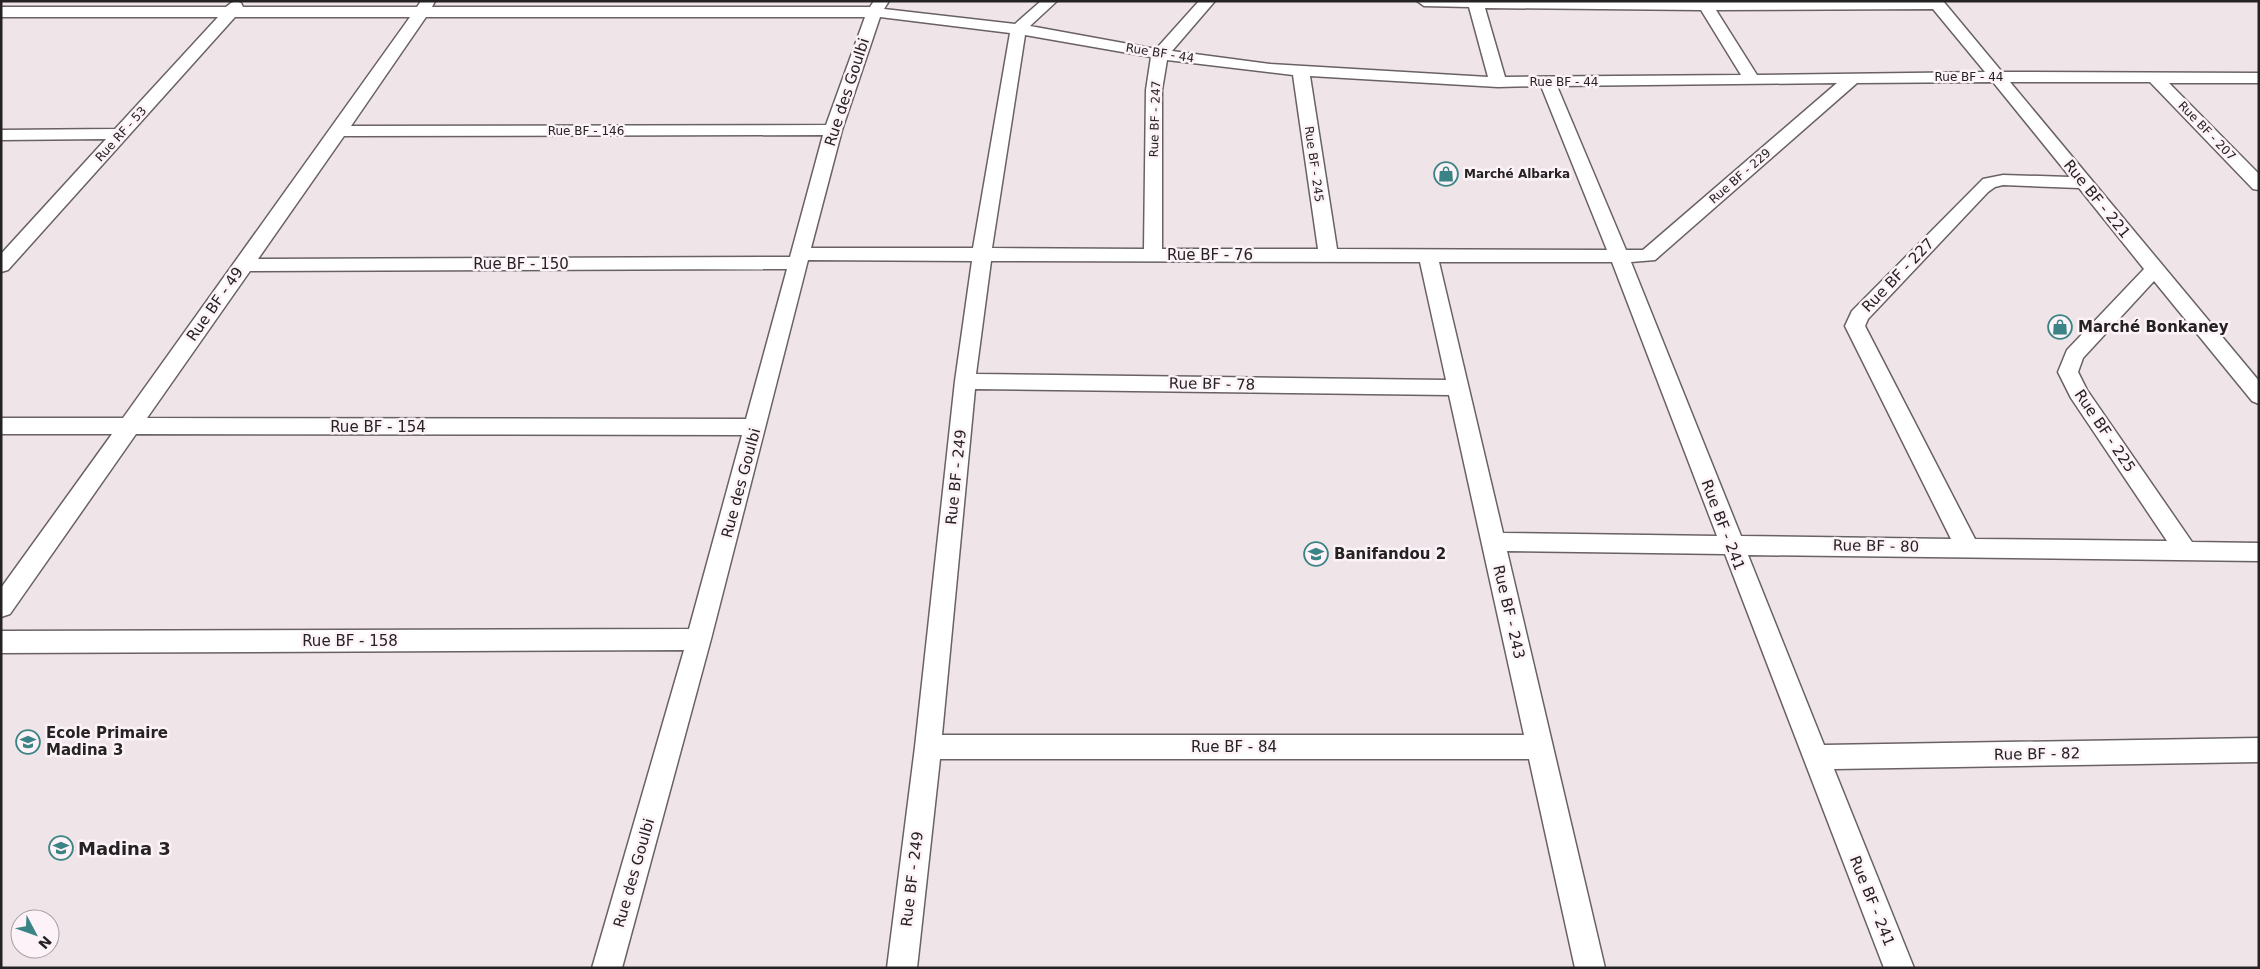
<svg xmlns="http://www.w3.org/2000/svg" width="2260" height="969" viewBox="0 0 2260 969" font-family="'DejaVu Sans',sans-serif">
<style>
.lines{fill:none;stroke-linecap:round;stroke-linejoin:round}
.minor-casing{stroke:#696164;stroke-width:3}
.minor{fill:#fff;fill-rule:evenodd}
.labels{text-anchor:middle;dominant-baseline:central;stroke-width:5;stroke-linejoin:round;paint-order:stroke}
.far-street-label{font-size:12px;fill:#252223;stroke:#fcf2f7}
.far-poi-label{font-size:12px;font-weight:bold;fill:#252223;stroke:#fcf2f7;text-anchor:start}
.street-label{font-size:15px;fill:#252223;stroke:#fcf2f7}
.poi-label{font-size:15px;font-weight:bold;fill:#252223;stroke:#fcf2f7;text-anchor:start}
.near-poi-label{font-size:18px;font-weight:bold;fill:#252223;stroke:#fcf2f7;text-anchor:start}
</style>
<rect width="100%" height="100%" fill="#efe5e9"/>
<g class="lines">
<!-- minor casing -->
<g class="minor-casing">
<path id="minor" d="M 236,1 L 241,3 L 243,7 L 417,7 L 421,1 L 435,1 L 432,7 L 870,7 L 874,1 L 889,1 L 884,9 L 1015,24 L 1041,1 L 1057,1 L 1030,26 L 1156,49 L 1199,1 L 1215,1 L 1172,51 L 1270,64 L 1488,77 L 1469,7 L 1424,6 L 1417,1 L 1943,1 L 2002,72 L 2259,73 L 2259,83 L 2169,83 L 2259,174 L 2259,190 L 2253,189 L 2150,82 L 2010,82 L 2259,381 L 2259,404 L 2252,401 L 2154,281 L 2083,358 L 2078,372 L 2087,390 L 2192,542 L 2259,543 L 2259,561 L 1748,555 L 1824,745 L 2259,738 L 2259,762 L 1834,769 L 1914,968 L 1884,968 L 1725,554 L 1507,551 L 1605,968 L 1575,968 L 1529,759 L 940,759 L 917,968 L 887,968 L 915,747 L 955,381 L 972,261 L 808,260 L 711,639 L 622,968 L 592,968 L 684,650 L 1,653 L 1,631 L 689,629 L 742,435 L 136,434 L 10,614 L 1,617 L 1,588 L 112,434 L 1,434 L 1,418 L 123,418 L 410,17 L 235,17 L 8,270 L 1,272 L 1,254 L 106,139 L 1,140 L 1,130 L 115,129 L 218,17 L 1,17 L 1,7 L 226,7 L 231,3 ZM 1485,8 L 1701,10 L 1741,75 L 1505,77 ZM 1933,9 L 1985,72 L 1757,75 L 1716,10 ZM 426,17 L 865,17 L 826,125 L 351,126 ZM 880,17 L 1010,33 L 973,248 L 811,248 L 842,130 ZM 1025,35 L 1151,57 L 1146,90 L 1144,249 L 992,248 ZM 1167,60 L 1293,75 L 1318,249 L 1162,249 L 1162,90 ZM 1310,76 L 1498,87 L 1541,86 L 1607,250 L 1337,249 ZM 1993,82 L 2070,177 L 2003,175 L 1983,179 L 1852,311 L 1845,326 L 1951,539 L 1741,536 L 1631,262 L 1655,260 L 1857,83 ZM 1837,83 L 1643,250 L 1626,250 L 1557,86 ZM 823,135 L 790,257 L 258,259 L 344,136 ZM 2003,185 L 2079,188 L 2144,269 L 2067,350 L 2058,372 L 2071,398 L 2167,541 L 1975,539 L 1865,326 L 1868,319 L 1988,192 L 1995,187 ZM 991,261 L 1420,262 L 1446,380 L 976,374 ZM 1439,262 L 1612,262 L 1717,536 L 1503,533 ZM 787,269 L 746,419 L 147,418 L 250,271 ZM 975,389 L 1449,395 L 1524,735 L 942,735 Z"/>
</g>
<!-- minor -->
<use href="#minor" class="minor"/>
</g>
<!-- icons -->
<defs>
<g id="shop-ring" transform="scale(1.25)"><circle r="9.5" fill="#fcf2f7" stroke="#3b8485" stroke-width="1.5"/><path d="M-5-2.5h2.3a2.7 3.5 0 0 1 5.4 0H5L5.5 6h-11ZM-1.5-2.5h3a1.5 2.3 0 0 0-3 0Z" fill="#3b8485"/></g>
<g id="school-ring" transform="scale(1.25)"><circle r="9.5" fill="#fcf2f7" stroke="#3b8485" stroke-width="1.5"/><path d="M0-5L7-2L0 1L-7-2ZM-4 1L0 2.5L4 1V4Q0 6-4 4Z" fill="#3b8485"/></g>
</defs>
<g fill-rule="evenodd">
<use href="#shop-ring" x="1446" y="174"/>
<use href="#shop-ring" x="2060" y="327"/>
<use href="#school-ring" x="1316" y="554"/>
<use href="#school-ring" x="28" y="742"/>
<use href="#school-ring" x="61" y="848"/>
</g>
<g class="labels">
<!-- far-street labels -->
<g class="far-street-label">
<text transform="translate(1160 53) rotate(9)">Rue BF - 44</text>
<text x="1969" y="77">Rue BF - 44</text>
<text x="1564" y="82">Rue BF - 44</text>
<text transform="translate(1155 119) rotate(-88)">Rue BF - 247</text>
<text x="586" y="131">Rue BF - 146</text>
<text transform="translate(2207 131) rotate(46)">Rue BF - 207</text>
<text transform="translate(121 134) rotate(-48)">Rue RF - 53</text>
<text transform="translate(1314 164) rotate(82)">Rue BF - 245</text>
<text transform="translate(1740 176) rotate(-41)">Rue BF - 229</text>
</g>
<!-- far-poi labels -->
<g class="far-poi-label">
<text x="1464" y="174">Marché Albarka</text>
</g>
<!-- street labels -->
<g class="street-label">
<text transform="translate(847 92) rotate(-72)">Rue des Goulbi</text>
<text transform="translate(2097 199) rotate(51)">Rue BF - 221</text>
<text x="1210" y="255">Rue BF - 76</text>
<text x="521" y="264">Rue BF - 150</text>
<text transform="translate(1898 275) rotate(-46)">Rue BF - 227</text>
<text transform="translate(215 304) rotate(-55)">Rue BF - 49</text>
<text transform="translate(1212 384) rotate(1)">Rue BF - 78</text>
<text x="378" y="427">Rue BF - 154</text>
<text transform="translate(2105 431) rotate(56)">Rue BF - 225</text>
<text transform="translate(956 477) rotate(-84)">Rue BF - 249</text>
<text transform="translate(741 483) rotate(-75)">Rue des Goulbi</text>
<text transform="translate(1723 525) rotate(69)">Rue BF - 241</text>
<text transform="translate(1876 546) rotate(1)">Rue BF - 80</text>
<text transform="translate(1509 612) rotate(77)">Rue BF - 243</text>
<text x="350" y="641">Rue BF - 158</text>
<text x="1234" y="747">Rue BF - 84</text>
<text transform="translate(2037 754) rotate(-1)">Rue BF - 82</text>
<text transform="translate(634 873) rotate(-74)">Rue des Goulbi</text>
<text transform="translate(912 879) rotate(-83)">Rue BF - 249</text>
<text transform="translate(1872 901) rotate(68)">Rue BF - 241</text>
</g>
<!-- poi labels -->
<g class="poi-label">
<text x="2078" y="327">Marché Bonkaney</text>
<text x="1334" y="554">Banifandou 2</text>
<text x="46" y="733">Ecole Primaire<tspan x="46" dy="17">Madina 3</tspan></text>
</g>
<!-- near-poi labels -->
<g class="near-poi-label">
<text x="78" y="848">Madina 3</text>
</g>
</g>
<!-- border -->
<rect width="2260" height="969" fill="none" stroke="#252223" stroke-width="5"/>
<!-- north arrow -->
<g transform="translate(35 934) rotate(131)"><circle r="24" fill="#fcf2f7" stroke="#a69fa2"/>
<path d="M0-4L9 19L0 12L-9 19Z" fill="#3b8485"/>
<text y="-8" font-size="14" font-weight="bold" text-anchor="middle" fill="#252223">N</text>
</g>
</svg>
